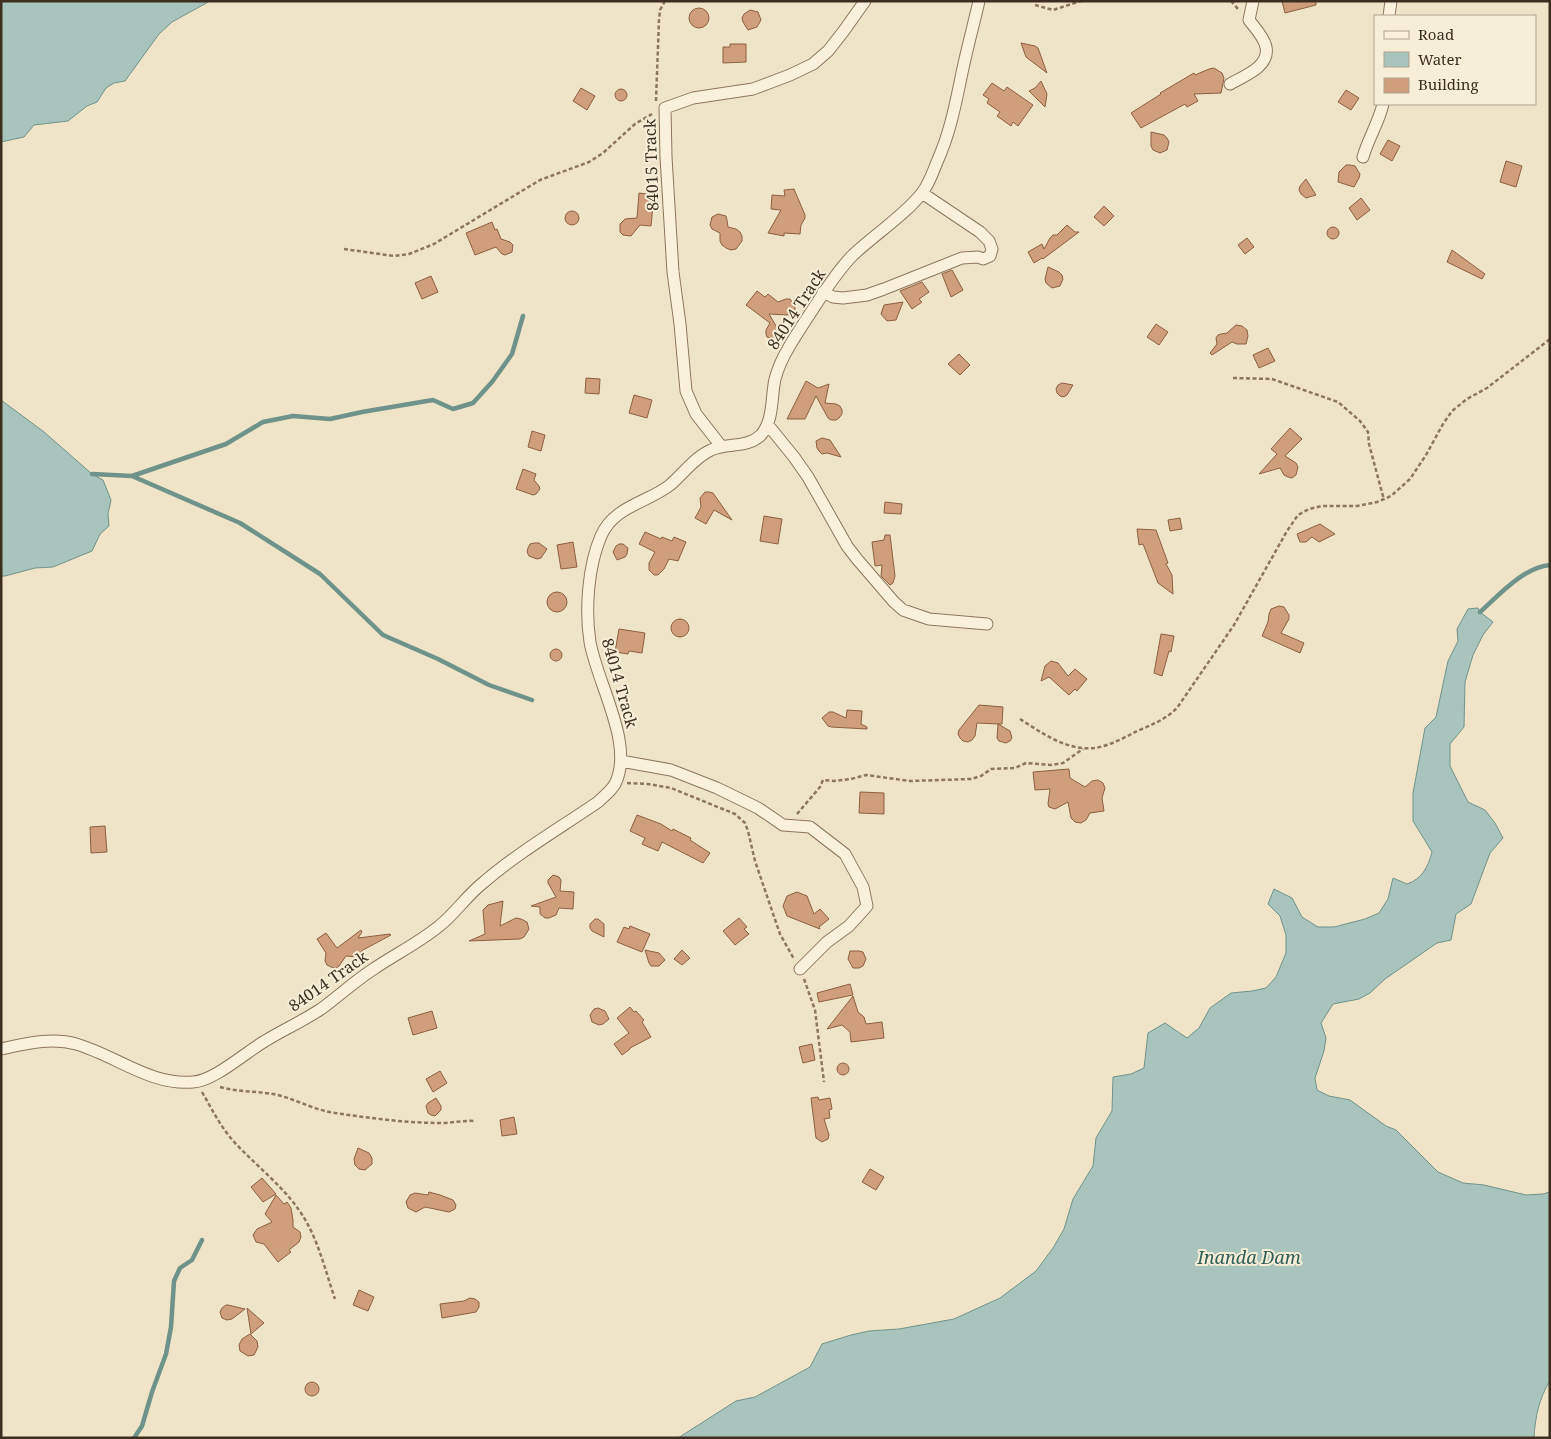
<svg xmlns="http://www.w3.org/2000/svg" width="1551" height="1439" viewBox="0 0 1551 1439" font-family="'Noto Serif',serif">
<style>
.water{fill:#a9c4bc;stroke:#6f938a}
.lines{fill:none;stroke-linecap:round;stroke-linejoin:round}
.stream{stroke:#6f938a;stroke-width:4.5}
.building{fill:#cf9f7d;stroke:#8d5f41}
.minor-casing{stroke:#8d765c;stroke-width:13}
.path{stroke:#8d765c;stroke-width:2.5;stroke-dasharray:4 2.5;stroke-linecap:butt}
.minor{stroke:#faf1dc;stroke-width:11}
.labels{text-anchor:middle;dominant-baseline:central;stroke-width:4;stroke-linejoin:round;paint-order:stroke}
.street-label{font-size:16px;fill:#3d2e20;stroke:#f7eed8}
.water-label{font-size:18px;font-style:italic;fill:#2f5d5a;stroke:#f7eed8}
</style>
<rect width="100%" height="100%" fill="#f0e4c8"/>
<!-- water -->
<path class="water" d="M 1,1 L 210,1 L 172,22 L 159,34 L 125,81 L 114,83 L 106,88 L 97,102 L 87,106 L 68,121 L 34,125 L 24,137 L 1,142 Z
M 1,400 L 44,432 L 92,474 L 103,480 L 111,500 L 108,514 L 109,526 L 100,534 L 92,551 L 53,567 L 35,568 L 5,576 L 1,576 Z
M 1478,608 L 1480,612 L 1493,622 L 1483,635 L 1473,655 L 1465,682 L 1464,727 L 1450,744 L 1450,766 L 1468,802 L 1485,810 L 1495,823 L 1503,838 L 1490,853 L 1471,904 L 1456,914 L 1451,940 L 1437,943 L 1385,979 L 1370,993 L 1359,999 L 1333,1004 L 1321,1023 L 1326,1038 L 1324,1051 L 1315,1078 L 1317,1090 L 1329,1096 L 1350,1100 L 1386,1126 L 1396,1130 L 1438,1172 L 1463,1183 L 1484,1185 L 1526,1195 L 1543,1194 L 1550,1192 L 1550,1381 C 1539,1398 1535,1418 1534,1438 L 678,1438 L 736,1401 L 755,1397 L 810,1367 L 822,1344 L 851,1335 L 869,1331 L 899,1329 L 954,1319 L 1000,1298 L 1036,1271 L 1053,1248 L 1064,1229 L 1073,1199 L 1093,1166 L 1096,1138 L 1112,1111 L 1113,1077 L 1131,1074 L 1144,1068 L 1148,1033 L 1165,1023 L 1187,1038 L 1199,1028 L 1210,1008 L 1231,993 L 1252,991 L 1266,988 L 1276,977 L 1286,953 L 1286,935 L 1280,916 L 1268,904 L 1274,889 L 1292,898 L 1302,917 L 1318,927 L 1334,927 L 1365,919 L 1379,913 L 1388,899 L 1393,878 L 1407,884 C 1422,879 1428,867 1432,852 L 1413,821 L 1413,793 L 1425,728 L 1436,717 L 1448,661 L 1458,641 L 1457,629 L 1468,609 Z"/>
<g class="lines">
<!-- stream -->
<path class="stream" d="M 92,474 L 132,476 L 240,523 L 320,574 L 383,635 L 438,659 L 489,685 L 532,700
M 132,476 L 226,444 L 263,422 L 293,416 L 330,419 L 362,412 L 433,400 L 453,409 L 473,403 L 492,382 L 512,354 L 523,316
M 1480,612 C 1499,595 1524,567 1550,565
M 134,1438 L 142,1426 L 152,1392 L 166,1354 L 171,1327 L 174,1281 L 180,1268 L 192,1260 L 202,1240"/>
</g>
<!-- building -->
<path class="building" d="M 1282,1 L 1316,1 L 1316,5 L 1285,13 Z
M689 18a10 10 0 1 1 20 0a10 10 0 1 1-20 0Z
M 750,10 L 758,12 L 761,20 L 757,27 L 748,30 L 743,22 L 742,18 L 744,14 Z
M 1021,43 L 1035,46 L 1038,48 L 1047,73 L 1026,57 Z
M 730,44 L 746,44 L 746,62 L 723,63 L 723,47 L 730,47 Z
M 1214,68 L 1222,73 L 1224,78 L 1221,93 L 1194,94 L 1198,101 L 1187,107 L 1185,104 L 1141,128 L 1131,113 L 1161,94 L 1160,93 L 1194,73 L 1195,75 L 1209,69 Z
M 1041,81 L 1047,94 L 1045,107 L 1029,91 L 1035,88 Z
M 992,83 L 1004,91 L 1007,87 L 1033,105 L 1018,126 L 1013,122 L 1011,126 L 997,116 L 1000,112 L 987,103 L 989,99 L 983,95 Z
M 581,88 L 595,96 L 587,110 L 573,101 Z
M615 95a6 6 0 1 1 12 0a6 6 0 1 1-12 0Z
M 1346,90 L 1359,98 L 1351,110 L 1338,102 Z
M 1151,132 L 1164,135 L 1167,138 L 1169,142 L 1167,150 L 1160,153 L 1153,150 L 1151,146 Z
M 1388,140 L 1400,146 L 1392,161 L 1380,154 Z
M 1506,161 L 1522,166 L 1516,187 L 1500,182 Z
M 1346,165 L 1350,165 L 1355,166 L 1360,174 L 1359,178 L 1354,187 L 1338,182 L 1339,172 Z
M 1306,179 L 1316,195 L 1306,198 L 1301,194 L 1299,190 L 1300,186 Z
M 794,189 L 805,215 L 805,218 L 801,225 L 800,234 L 784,233 L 784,236 L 768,233 L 781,210 L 771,209 L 772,195 L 785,196 L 784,190 Z
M 639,193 L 654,195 L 651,226 L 640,225 L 631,236 L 623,235 L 620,232 L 620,224 L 625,219 L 637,218 Z
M 1361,198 L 1370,210 L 1357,220 L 1349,208 Z
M 1104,206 L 1114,216 L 1104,226 L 1094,217 Z
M565 218a7 7 0 1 1 14 0a7 7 0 1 1-14 0Z
M 718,214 L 726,216 L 727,220 L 728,227 L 736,229 L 740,232 L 742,236 L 742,241 L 736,249 L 731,250 L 726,248 L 722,245 L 720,241 L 720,233 L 712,229 L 710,225 L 712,217 Z
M 492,222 L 495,230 L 497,229 L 501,239 L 510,242 L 513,245 L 512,252 L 505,255 L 502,254 L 496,247 L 475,255 L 466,233 Z
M 1067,225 L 1075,232 L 1079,232 L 1043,259 L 1042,258 L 1034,263 L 1028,252 L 1042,244 L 1044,249 L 1050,238 L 1053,235 L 1057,235 Z
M1327 233a6 6 0 1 1 12 0a6 6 0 1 1-12 0Z
M 1247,238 L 1254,247 L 1245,254 L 1238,245 Z
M 1452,250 L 1485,274 L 1482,279 L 1447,262 Z
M 1048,267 L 1059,272 L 1062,275 L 1063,279 L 1060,286 L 1052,288 L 1046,283 L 1045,279 Z
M 952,270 L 963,290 L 951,297 L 942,274 Z
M 431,276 L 438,292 L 422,299 L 415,283 Z
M 922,282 L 929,292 L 919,299 L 922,302 L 912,309 L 900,291 Z
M 757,291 L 765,297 L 768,294 L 778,302 L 786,299 L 790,299 L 795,306 L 795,310 L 792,314 L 788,315 L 769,314 L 779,331 L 777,337 L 773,339 L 767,337 L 766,334 L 766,330 L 770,323 L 746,305 Z
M 903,302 L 896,320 L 887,321 L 881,314 L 884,305 Z
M 1156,324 L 1168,332 L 1159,345 L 1147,337 Z
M 1236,325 L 1242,326 L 1247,330 L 1248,336 L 1246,344 L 1237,344 L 1232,342 L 1212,355 L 1210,353 L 1217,344 L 1216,338 L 1218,335 L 1221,334 L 1227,333 Z
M 1268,348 L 1275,361 L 1259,368 L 1253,355 Z
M 959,354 L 970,365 L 960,375 L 948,364 Z
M 586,378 L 600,379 L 599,394 L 585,393 Z
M 806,381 L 818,388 L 829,384 L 825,403 L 836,404 L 840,406 L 842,410 L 842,414 L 839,418 L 836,420 L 831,420 L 828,418 L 816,396 L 805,419 L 787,419 Z
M 1062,383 L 1073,385 L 1067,395 L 1064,397 L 1060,396 L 1057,393 L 1056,389 L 1058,385 Z
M 634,395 L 652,400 L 647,418 L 629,413 Z
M 1290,428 L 1302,439 L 1285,456 L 1296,463 L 1298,467 L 1296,475 L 1292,478 L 1288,477 L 1284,475 L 1280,468 L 1259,474 L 1277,454 L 1271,449 Z
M 532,431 L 545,435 L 541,451 L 528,447 Z
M 822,438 L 830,440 L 841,457 L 827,453 L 822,454 L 819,451 L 817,448 L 816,441 Z
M 523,469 L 536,474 L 534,480 L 539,486 L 540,489 L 536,494 L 533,495 L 516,489 Z
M 705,492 L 709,492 L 713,493 L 732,520 L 714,510 L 706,524 L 695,518 L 701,507 L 700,498 Z
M 885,502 L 902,504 L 901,514 L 884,513 Z
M 764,516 L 782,519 L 778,544 L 760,541 Z
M 1180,518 L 1182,529 L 1170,531 L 1168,520 Z
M 1320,524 L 1335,534 L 1319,542 L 1312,537 L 1306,542 L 1300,542 L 1297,534 Z
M 1137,529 L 1156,530 L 1168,563 L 1166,564 L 1172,575 L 1173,594 L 1158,583 L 1143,544 L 1139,545 Z
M 645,532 L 661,539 L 662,537 L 672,541 L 674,537 L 686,542 L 678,561 L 669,559 L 664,569 L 658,575 L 654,575 L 649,570 L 649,563 L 655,552 L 639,544 Z
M 885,535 L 890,535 L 895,576 L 893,583 L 890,585 L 881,576 L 882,565 L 875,566 L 872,542 L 884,540 Z
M 573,542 L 577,567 L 561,569 L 557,545 Z
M 534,543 L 539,543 L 547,549 L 541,558 L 537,559 L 529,556 L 527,552 L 528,548 L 530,544 Z
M 619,544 L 623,544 L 628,548 L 627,554 L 625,557 L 617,560 L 613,552 L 616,546 Z
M547 602a10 10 0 1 1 20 0a10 10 0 1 1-20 0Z
M 1279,606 L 1284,607 L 1289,615 L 1289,619 L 1281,633 L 1304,643 L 1300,653 L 1262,636 L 1268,622 L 1269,614 L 1271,609 Z
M671 628a9 9 0 1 1 18 0a9 9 0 1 1-18 0Z
M 619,629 L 645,633 L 642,653 L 629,651 L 628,654 L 615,652 Z
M 1161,634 L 1174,636 L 1171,652 L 1169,651 L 1162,676 L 1154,673 Z
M550 655a6 6 0 1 1 12 0a6 6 0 1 1-12 0Z
M 1051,661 L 1058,663 L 1068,676 L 1075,669 L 1087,679 L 1077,691 L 1075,689 L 1069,695 L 1049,677 L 1041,681 L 1045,666 Z
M 979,705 L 1003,707 L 1002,724 L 998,724 L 1010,731 L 1012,738 L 1010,741 L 1006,743 L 999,741 L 997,738 L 998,724 L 977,723 L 975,736 L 972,740 L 968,742 L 963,741 L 960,738 L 958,734 L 959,730 Z
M 847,710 L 862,711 L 861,724 L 867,727 L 867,729 L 831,727 L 828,726 L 822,718 L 829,712 L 833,712 L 846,718 Z
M 1069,769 L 1070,778 L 1085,787 L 1092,781 L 1098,780 L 1103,783 L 1105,788 L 1102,798 L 1104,811 L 1090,813 L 1086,820 L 1081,823 L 1075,822 L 1071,818 L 1068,802 L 1055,809 L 1049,807 L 1048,804 L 1050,789 L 1035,790 L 1033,772 Z
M 860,792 L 884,793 L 884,814 L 859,813 Z
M 637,815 L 661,824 L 672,831 L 673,829 L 691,838 L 690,840 L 710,853 L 703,863 L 662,842 L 658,851 L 644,845 L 642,844 L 645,838 L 630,831 Z
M 105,826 L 107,852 L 91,853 L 90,827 Z
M 553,875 L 559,877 L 561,880 L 560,891 L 574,892 L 573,909 L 559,908 L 556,915 L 549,918 L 545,918 L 540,914 L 540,907 L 531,906 L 556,897 L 548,883 L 548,880 Z
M 797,892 L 807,896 L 814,914 L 820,909 L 829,919 L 819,927 L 820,929 L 787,916 L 783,906 L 787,896 Z
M 503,901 L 500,926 L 516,918 L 521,919 L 527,922 L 529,929 L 524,937 L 520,939 L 469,941 L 485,934 L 483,910 L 488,905 Z
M 739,918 L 747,927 L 744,929 L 749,934 L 735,945 L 723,931 Z
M 595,919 L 598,919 L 604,924 L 604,937 L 592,931 L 590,928 L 590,924 Z
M 630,926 L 650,934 L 642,952 L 617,942 L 624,927 L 629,929 Z
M 361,930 L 362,932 L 358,938 L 390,934 L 391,935 L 363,950 L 357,957 L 346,956 L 339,966 L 336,968 L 331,967 L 327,965 L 325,961 L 326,953 L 317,939 L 326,933 L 337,948 Z
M 645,950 L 659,953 L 665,960 L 659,966 L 651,966 L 649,963 Z
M 682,950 L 690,958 L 682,965 L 674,959 Z
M 850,951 L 859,951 L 863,952 L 866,959 L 863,966 L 859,968 L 853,968 L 848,959 Z
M 850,984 L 853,995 L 819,1002 L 817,993 Z
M 853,996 L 858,1012 L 864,1017 L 866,1024 L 882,1022 L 884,1038 L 851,1042 L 850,1032 L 842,1025 L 827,1029 Z
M 630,1007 L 634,1012 L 636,1011 L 644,1020 L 642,1022 L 651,1037 L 630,1048 L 630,1049 L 622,1055 L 614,1044 L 629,1033 L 617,1018 Z
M 598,1008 L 605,1011 L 609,1019 L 603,1024 L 599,1025 L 592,1022 L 590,1015 L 594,1009 Z
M 432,1011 L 437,1028 L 413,1035 L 408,1018 Z
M 812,1044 L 815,1060 L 803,1063 L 799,1047 Z
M837 1069a6 6 0 1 1 12 0a6 6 0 1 1-12 0Z
M 440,1071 L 447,1083 L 433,1092 L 426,1079 Z
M 818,1097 L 819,1100 L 830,1098 L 832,1109 L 829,1110 L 830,1118 L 824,1119 L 829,1135 L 828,1139 L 822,1142 L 816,1138 L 811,1098 Z
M 436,1098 L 441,1106 L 441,1110 L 435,1116 L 431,1115 L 428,1113 L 426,1106 L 428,1103 Z
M 514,1117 L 517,1134 L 502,1136 L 500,1120 Z
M 358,1148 L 369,1153 L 372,1158 L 372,1164 L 365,1170 L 359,1169 L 355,1165 L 354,1159 Z
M 870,1169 L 884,1177 L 876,1190 L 862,1182 Z
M 262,1178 L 276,1194 L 263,1202 L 251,1187 Z
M 429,1192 L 440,1195 L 453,1200 L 456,1205 L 455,1209 L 449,1212 L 425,1207 L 416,1212 L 408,1208 L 406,1202 L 410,1195 L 415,1193 L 428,1195 Z
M 276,1195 L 284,1204 L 287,1202 L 291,1208 L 293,1220 L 293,1227 L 300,1232 L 301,1237 L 299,1242 L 289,1250 L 291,1252 L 278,1262 L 264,1244 L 256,1242 L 253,1235 L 257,1229 L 272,1222 L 265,1214 Z
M 359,1290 L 374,1297 L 368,1311 L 353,1305 Z
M 470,1298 L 475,1299 L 479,1302 L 479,1307 L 476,1312 L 442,1318 L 440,1304 L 464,1301 Z
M 226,1305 L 228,1305 L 245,1309 L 232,1319 L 227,1320 L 222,1318 L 220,1312 L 222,1308 Z
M 247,1308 L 264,1323 L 251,1334 Z
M 250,1334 L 257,1341 L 258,1347 L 254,1355 L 248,1356 L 240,1351 L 239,1345 L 242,1339 Z
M305 1389a7 7 0 1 1 14 0a7 7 0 1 1-14 0Z"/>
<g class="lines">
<!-- minor casing -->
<g class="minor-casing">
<path id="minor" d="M 1389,16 L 1391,1
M 1230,84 C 1244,76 1270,67 1266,47 C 1264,37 1255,28 1249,20 L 1253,1
M 1363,157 C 1368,139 1379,122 1383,104
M 823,292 L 833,297 L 843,298 L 867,295 L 884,289 L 962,258 L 978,257 L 983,259 L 990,256 L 992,249 L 989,241 L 980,232 L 922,193
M 768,425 L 794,457 L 808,477 L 847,546 L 857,559 L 894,602 L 903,610 L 929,619 L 987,624
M 721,446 L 696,414 L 686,391 L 680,324 L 673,272 L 666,157 L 665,108 L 693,98 L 753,89 L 790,75 L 813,64 L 828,51 L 843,32 L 865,1
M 621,761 L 671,770 L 717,788 L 758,808 L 783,825 L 810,827 L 845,854 L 863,887 L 867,906 L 849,926 L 827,942 L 800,969
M 1,1049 C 25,1044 51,1037 76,1044 C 115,1055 151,1086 193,1082 C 214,1081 246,1052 265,1041 C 283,1030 303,1021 321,1009 C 339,996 356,980 375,968 C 396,954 418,943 438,927 C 455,914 467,895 484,882 C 519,852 560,828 598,802 C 604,796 611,791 615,784 C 635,745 597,683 590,642 C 585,610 588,566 601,536 C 614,506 647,503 670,485 C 683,474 695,457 711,450 C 727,442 747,449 761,435 C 774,420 771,397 775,379 C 778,368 783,357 789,347 C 797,333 806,320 815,306 C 826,289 838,270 853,255 C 874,235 904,216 922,193 C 929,184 933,172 937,162 C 951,131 956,101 963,68 C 968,45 974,23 979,1"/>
</g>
<!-- path -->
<path class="path" d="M 1231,1 L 1238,9
M 1035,5 L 1053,10 L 1081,1
M 656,101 L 659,20 L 660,10 L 665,1
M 344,249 L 394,256 L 409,254 L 434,244 L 540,180 L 589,162 L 603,153 L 635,124 L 652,114
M 1233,378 L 1272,379 L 1338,402 L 1360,421 L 1368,432 L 1369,444 L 1384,500
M 1020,719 C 1042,733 1067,751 1094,748 C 1109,746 1124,738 1137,731 C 1152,725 1166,719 1177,708 L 1234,625 L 1287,531 L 1298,515 L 1309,509 L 1322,506 L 1357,506 L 1377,502 L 1391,496 L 1410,479 L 1426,455 L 1443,424 L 1452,411 L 1467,399 L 1487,388 L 1550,339
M 627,783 L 648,784 L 671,788 L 735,814 L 745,823 L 748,831 L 755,861 L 780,934 L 794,959
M 797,814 L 820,787 L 823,780 L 834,781 L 851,779 L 866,775 L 910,781 L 971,779 L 981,776 L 991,769 L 1015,768 L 1026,763 L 1051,765 L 1063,763 L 1083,749
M 804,979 L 815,1010 L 824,1082
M 220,1087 C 238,1092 255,1091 273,1094 C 294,1098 313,1110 335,1113 C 369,1118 406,1123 441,1123 C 453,1123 464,1120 475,1121
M 202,1092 C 213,1111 222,1130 238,1146 C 260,1169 286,1189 303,1216 C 319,1242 325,1270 335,1299"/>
<!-- minor -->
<use href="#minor" class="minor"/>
</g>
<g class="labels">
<!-- street labels -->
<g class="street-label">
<text transform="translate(651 165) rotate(-92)">84015 Track</text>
<text transform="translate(796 309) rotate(-57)">84014 Track</text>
<text transform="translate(620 683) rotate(74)">84014 Track</text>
<text transform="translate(328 981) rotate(-35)">84014 Track</text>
</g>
<!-- water labels -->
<g class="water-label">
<text x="1249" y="1257">Inanda Dam</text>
</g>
</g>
<!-- border -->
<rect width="1551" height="1439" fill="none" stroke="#3d2e20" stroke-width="5"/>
<!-- legend -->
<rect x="1374" y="15" width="162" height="90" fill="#f7eed8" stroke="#ada18e"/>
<rect x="1384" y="31" width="25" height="8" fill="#faf1dc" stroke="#ada18e"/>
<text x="1418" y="40" font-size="15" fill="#3d2e20">Road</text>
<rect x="1384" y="52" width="25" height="15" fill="#a9c4bc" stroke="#ada18e"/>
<text x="1418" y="65" font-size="15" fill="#3d2e20">Water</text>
<rect x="1384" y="78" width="25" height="15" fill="#cf9f7d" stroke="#ada18e"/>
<text x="1418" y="90" font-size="15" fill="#3d2e20">Building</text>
</svg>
